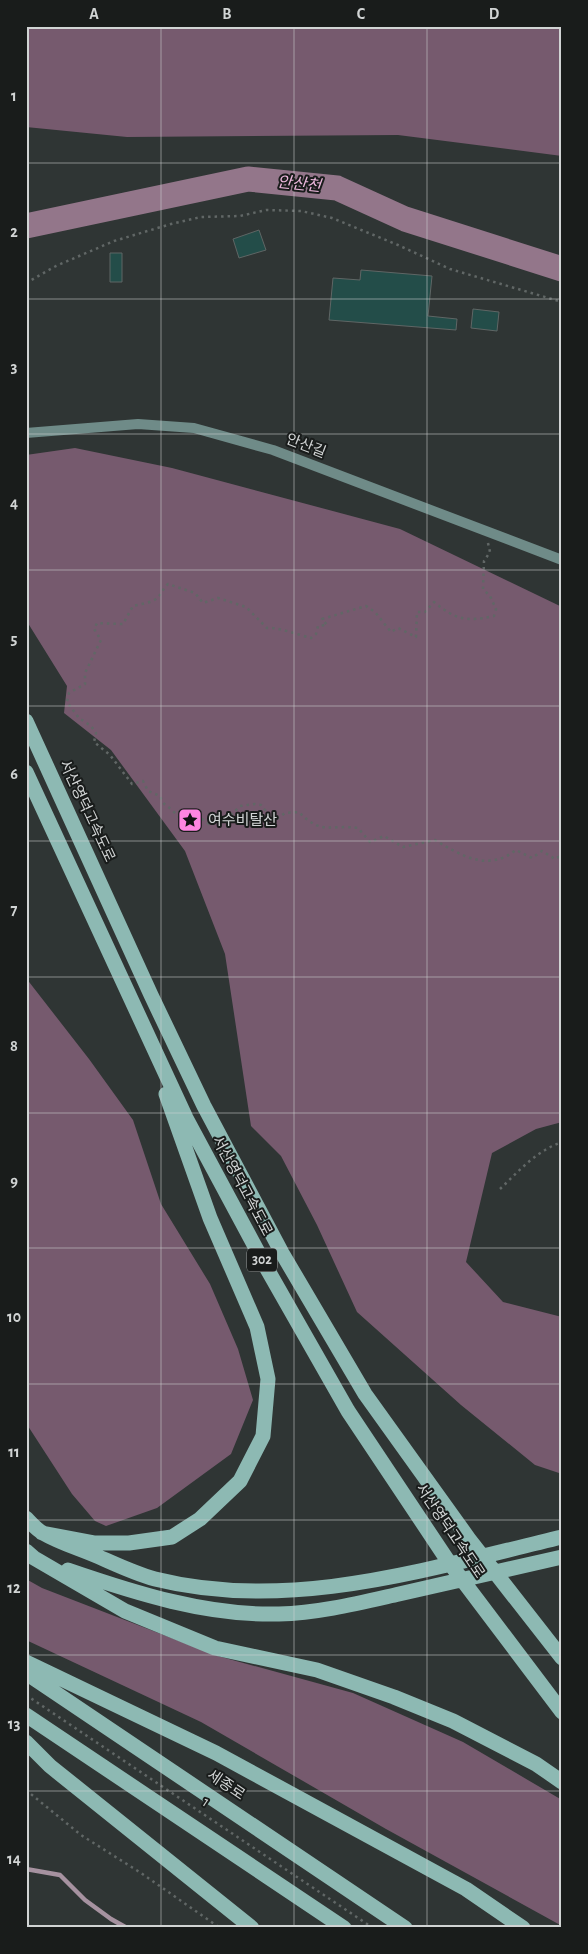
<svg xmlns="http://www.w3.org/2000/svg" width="588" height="1954" viewBox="0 0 588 1954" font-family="'Alegreya Sans','Noto Sans KR',sans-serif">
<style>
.forest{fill:#765a6e}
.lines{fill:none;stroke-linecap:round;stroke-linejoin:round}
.stream{stroke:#a692a0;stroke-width:4.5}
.river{stroke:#93768a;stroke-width:25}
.building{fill:#234d49;stroke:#5f6665}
.path{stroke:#616766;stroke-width:2.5;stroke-dasharray:2.5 4;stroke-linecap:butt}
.secondary{stroke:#6f8b88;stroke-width:10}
.highway{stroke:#8db9b3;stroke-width:15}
.grid{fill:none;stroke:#d1d4d4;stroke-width:1;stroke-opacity:0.55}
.labels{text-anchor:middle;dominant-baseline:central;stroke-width:4;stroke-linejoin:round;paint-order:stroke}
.shield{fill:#191c1b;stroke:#9a9d9c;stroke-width:1}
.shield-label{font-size:14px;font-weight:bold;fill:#d1d4d4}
.street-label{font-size:15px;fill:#d1d4d4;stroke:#191c1b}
.poi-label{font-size:15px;fill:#d1d4d4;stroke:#191c1b;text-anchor:start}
.water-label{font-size:16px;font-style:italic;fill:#edb8dd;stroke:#191c1b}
.neatline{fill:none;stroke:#d1d4d4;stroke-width:2}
.grid-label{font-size:16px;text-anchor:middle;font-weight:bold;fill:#d1d4d4}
</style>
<rect width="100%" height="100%" fill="#2f3534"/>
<!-- forest -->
<path class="forest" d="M 26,26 L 562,26 L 562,156 L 398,135 L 127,137 L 26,127 Z
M 75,448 L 172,468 L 400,529 L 562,607 L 562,1122 L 536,1129 L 492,1153 L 466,1262 L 503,1302 L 562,1317 L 562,1474 L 535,1465 L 461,1405 L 357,1312 L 317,1225 L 281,1156 L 251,1126 L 225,954 L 185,851 L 111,750 L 64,713 L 67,686 L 26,620 L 26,455 Z
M 26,978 L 89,1059 L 133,1120 L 161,1204 L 210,1284 L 238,1349 L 253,1400 L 231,1454 L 157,1508 L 106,1526 L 95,1521 L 72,1494 L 26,1423 Z
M 26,1579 L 42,1588 L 218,1656 L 353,1693 L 463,1742 L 562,1800 L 562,1926 L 386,1829 L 201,1722 L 26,1640 Z"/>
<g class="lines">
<!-- stream -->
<path class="stream" d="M 26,1869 L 60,1875 L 85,1900 L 111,1919 L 127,1928"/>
<!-- river -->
<path class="river" d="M 26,226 L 248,179 L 337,188 L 405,219 L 562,269"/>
</g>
<!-- building -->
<path class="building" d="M 259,230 L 266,250 L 239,258 L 233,239 Z
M 110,253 L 122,253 L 122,282 L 110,282 Z
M 361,270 L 432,276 L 428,316 L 457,319 L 456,330 L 329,320 L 333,278 L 360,280 Z
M 473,309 L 499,312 L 497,331 L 471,328 Z"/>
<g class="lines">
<!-- path -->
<path class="path" d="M 26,283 L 56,266 L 114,241 L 171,224 L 201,217 L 240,216 L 266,210 L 301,211 L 332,218 L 398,245 L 450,269 L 562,302
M 488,543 L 490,552 L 484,561 L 483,589 L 490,596 L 496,609 L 494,616 C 466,622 456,620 434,602 L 425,612 L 417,612 L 416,637 L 398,628 L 391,632 L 375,612 L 366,606 L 322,619 L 327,625 L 318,626 L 316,634 L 311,638 C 299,635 278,627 267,628 L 246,607 L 218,598 L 203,603 L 195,593 L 168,584 C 163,588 162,594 157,598 C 152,603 140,604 133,606 L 123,624 L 97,623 L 94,629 L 101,640 L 85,673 L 85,684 L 69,693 L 67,702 L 79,718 L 91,726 L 96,733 L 94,742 L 110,755 L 132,784 L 143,781 L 148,791 L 160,796 C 164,807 166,804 173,811 C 179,817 183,822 190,828 L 195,827 L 202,819 L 209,824 L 231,815 L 240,806 L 255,804 L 261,805 L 274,821 L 285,813 L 299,812 C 322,836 331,824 358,828 L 370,842 L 384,836 L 403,847 L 435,840 C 462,856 488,872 516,850 L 532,858 L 542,851 L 555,859 L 562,855
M 500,1189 C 519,1171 536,1151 562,1142
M 26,1695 L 373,1928
M 26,1790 L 81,1835 L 141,1873 L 220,1928"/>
<!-- secondary -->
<path class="secondary" d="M 26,433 L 138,424 L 194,428 L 273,450 L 562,560"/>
<!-- highway -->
<path class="highway" d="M 26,721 L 151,995 L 204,1106 L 282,1253 L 365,1394 L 469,1539 L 562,1658
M 26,772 L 186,1118 L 266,1267 L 348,1411 L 448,1561 L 562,1712
M 26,1518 C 31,1523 37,1530 43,1533 C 60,1543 81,1549 99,1557 C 117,1565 136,1574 155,1579 C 291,1613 430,1568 562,1537
M 42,1533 L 95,1543 L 129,1543 L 172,1537 L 200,1519 L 240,1481 L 263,1436 L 268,1379 L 257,1327 L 210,1218 L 166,1094
M 26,1551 L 34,1558 L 125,1611 L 215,1648 L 317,1670 L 394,1697 L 453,1721 L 536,1764 L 562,1782
M 68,1570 C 135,1593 207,1616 279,1614 C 319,1613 359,1603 399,1594 C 453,1582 507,1569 562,1557
M 26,1662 L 216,1753 L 466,1889 L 523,1928
M 26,1673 L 405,1928
M 26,1715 L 344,1928
M 26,1742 L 50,1766 L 252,1928"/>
</g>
<!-- grid -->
<path class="grid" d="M 161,26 L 161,1928M 294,26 L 294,1928M 427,26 L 427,1928M 26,163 L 562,163M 26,299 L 562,299M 26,434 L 562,434M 26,570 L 562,570M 26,706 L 562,706M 26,841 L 562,841M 26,977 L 562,977M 26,1113 L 562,1113M 26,1248 L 562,1248M 26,1384 L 562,1384M 26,1520 L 562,1520M 26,1655 L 562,1655M 26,1791 L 562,1791"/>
<!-- icons -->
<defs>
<g id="sight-square" transform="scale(1.25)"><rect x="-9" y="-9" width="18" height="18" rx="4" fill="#fe85e0" stroke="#191c1b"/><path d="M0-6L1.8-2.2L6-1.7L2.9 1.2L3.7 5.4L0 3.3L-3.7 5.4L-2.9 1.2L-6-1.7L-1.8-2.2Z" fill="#111"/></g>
</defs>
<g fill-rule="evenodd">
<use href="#sight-square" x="190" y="820"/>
</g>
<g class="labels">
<!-- shield labels -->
<rect class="shield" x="247" y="1248.5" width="30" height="23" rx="4"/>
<g class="shield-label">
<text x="262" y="1260">302</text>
</g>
<!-- street labels -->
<g class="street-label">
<text transform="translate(306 446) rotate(21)">안산길</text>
<text transform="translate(87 811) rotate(65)">서산영덕고속도로</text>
<text transform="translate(242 1186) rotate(62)">서산영덕고속도로</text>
<text transform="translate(450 1531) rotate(56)">서산영덕고속도로</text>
<text transform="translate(226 1785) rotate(34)">세종로</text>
<text transform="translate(206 1802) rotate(34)">1</text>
</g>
<!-- poi labels -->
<g class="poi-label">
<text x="208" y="820">여수비탈산</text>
</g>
<!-- water labels -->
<g class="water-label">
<text transform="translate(299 184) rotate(6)">안산천</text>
</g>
</g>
<!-- border -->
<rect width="588" height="1954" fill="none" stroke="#191c1b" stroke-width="55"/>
<rect x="28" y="28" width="532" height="1898" class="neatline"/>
<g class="grid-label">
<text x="94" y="19">A</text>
<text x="227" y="19">B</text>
<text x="361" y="19">C</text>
<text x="494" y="19">D</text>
<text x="14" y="101">1</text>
<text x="14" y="237">2</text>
<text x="14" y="372">3</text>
<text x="14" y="508">4</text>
<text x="14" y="644">5</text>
<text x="14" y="779">6</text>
<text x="14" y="915">7</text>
<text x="14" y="1051">8</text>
<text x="14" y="1186">9</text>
<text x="14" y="1322">10</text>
<text x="14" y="1457">11</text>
<text x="14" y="1593">12</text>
<text x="14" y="1729">13</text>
<text x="14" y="1864">14</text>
</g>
</svg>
